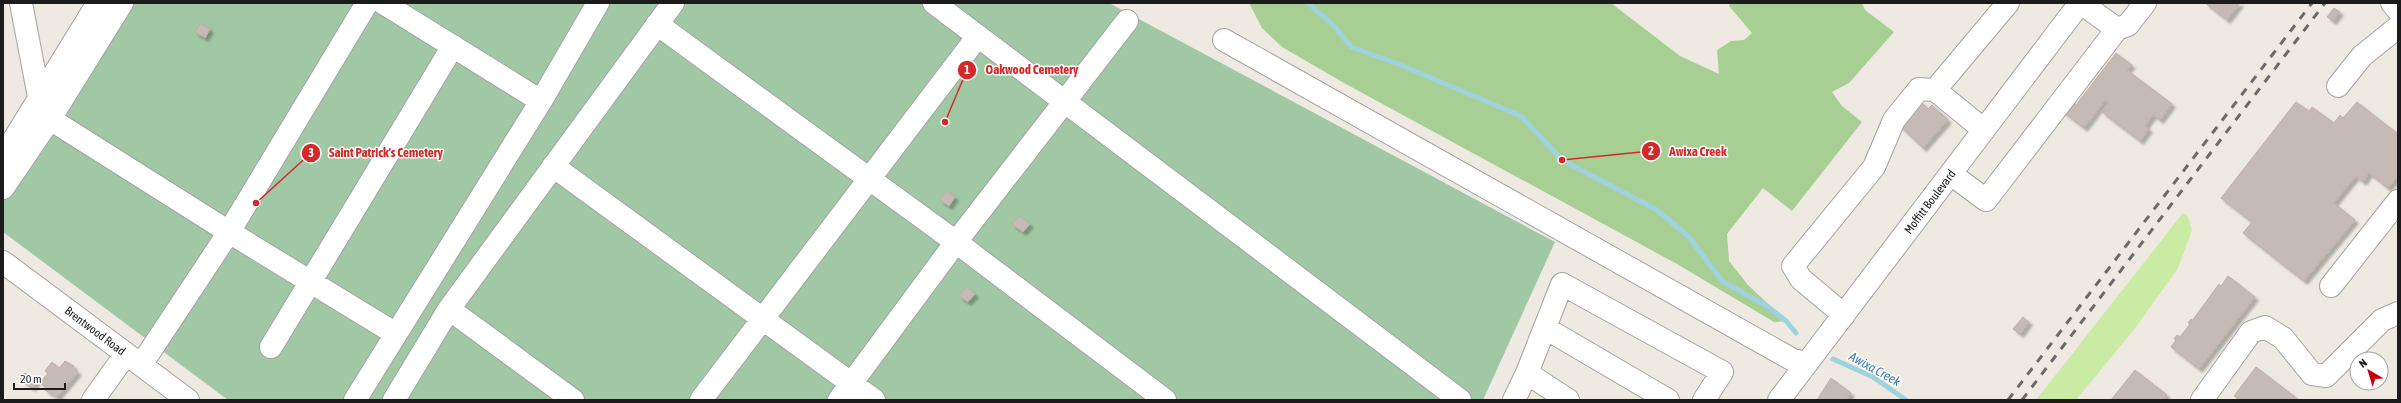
<svg xmlns="http://www.w3.org/2000/svg" width="2401" height="403" viewBox="0 0 2401 403" font-family="'Asap Condensed',sans-serif">
<style>
.grass{fill:#caeba3}
.forest{fill:#a8cf93}
.cemetery{fill:#a1c8a5}
.lines{fill:none;stroke-linecap:round;stroke-linejoin:round}
.stream{stroke:#9fd2de;stroke-width:5}
.building{fill:#c5bbb4;stroke:#c0aea3;filter:url(#shadow)}
.minor-casing{stroke:#a3a3a3;stroke-width:24}
.minor{stroke:#fff;stroke-width:22}
.rail{stroke:#6a6a6a;stroke-width:3;stroke-dasharray:8 8;stroke-linecap:butt}
.labels{text-anchor:middle;dominant-baseline:central;stroke-width:3;stroke-linejoin:round;paint-order:stroke}
.street-label{font-size:12px;fill:#1c1c1c;stroke:#fff}
.water-label{font-size:13px;font-style:italic;fill:#427aa6;stroke:#fff}
.leader{fill:none;stroke:#d62828;stroke-width:1.5}
.callout-dot{fill:#d62828;stroke:#fff;stroke-width:1.5}
.mark-label{font-size:12px;text-anchor:middle;font-weight:bold;fill:#fff}
.callout-label{font-size:13px;text-anchor:middle;font-weight:bold;fill:#d62828;stroke:#fff;stroke-width:3;stroke-linejoin:round;paint-order:stroke}
</style>
<defs>
<filter id="shadow"><feDropShadow dx="3.5" dy="3.5" stdDeviation="1" flood-color="#0004"/></filter>
</defs>
<rect width="100%" height="100%" fill="#eee9e1"/>
<!-- grass -->
<path class="grass" d="M 2183,213 L 2188,217 L 2192,230 L 2178,268 L 2136,327 L 2076,400 L 2036,400 Z"/>
<!-- forest -->
<path class="forest" d="M 1249,3 L 1611,3 L 1680,56 L 1719,74 L 1717,50 L 1731,41 L 1744,40 L 1752,33 L 1729,6 L 1730,3 L 1862,3 L 1865,10 L 1894,32 L 1849,83 L 1832,92 L 1842,106 L 1862,122 L 1792,211 L 1763,188 L 1727,234 L 1729,261 L 1748,285 L 1786,321 L 1774,322 L 1677,264 L 1344,83 L 1282,47 L 1262,28 Z"/>
<!-- cemetery -->
<path class="cemetery" d="M 112,3 L 1109,3 L 1555,242 L 1483,400 L 228,400 L 3,232 L 3,174 Z"/>
<g class="lines">
<!-- stream -->
<path class="stream" d="M 1308,3 L 1335,27 L 1351,47 L 1396,63 L 1521,116 L 1562,160 L 1657,210 L 1689,237 L 1722,281 L 1767,306 L 1786,321 L 1796,333
M 1833,359 L 1873,377 L 1906,400"/>
</g>
<!-- building -->
<path class="building" d="M 2205,3 L 2240,3 L 2227,20 Z
M 2334,8 L 2340,12 L 2333,21 L 2327,17 Z
M 200,23 L 210,29 L 205,38 L 195,32 Z
M 2116,53 L 2132,65 L 2127,70 L 2172,104 L 2160,120 L 2153,115 L 2145,126 L 2149,129 L 2140,141 L 2102,112 L 2109,103 L 2105,100 L 2084,128 L 2062,111 L 2070,100 L 2076,105 Z
M 1920,101 L 1928,109 L 1932,105 L 1948,120 L 1923,148 L 1899,125 Z
M 2296,102 L 2309,111 L 2312,107 L 2334,123 L 2340,115 L 2343,118 L 2357,102 L 2398,134 L 2398,176 L 2388,188 L 2369,173 L 2363,182 L 2356,176 L 2334,203 L 2355,220 L 2304,281 L 2243,233 L 2252,222 L 2221,198 Z
M 946,191 L 955,197 L 949,206 L 940,200 Z
M 1019,216 L 1030,224 L 1023,232 L 1012,224 Z
M 2228,276 L 2255,297 L 2199,369 L 2171,347 L 2176,340 L 2174,339 L 2177,335 L 2180,337 L 2190,324 L 2188,323 L 2191,319 L 2192,321 L 2219,284 L 2221,286 Z
M 966,287 L 975,294 L 968,302 L 959,296 Z
M 2023,317 L 2029,322 L 2020,334 L 2013,329 Z
M 65,361 L 74,366 L 72,367 L 78,372 L 57,397 L 45,390 L 46,388 L 40,383 L 48,373 L 45,371 L 52,362 L 59,368 Z
M 2256,367 L 2299,400 L 2239,400 L 2234,396 Z
M 2135,370 L 2167,395 L 2163,400 L 2111,400 Z
M 25,373 L 37,382 L 32,388 L 20,379 Z
M 1831,378 L 1851,393 L 1846,400 L 1817,400 Z"/>
<g class="lines">
<!-- minor casing -->
<g class="minor-casing">
<path id="minor" d="M 21,3 L 39,97
M 367,3 L 229,232 L 396,334
M 934,3 L 1460,400
M 2081,3 L 2117,29 L 2128,25 L 2145,3
M 2392,3 L 2398,10
M 657,24 L 956,242 L 1165,400
M 1224,40 L 1793,360 L 1807,363
M 2338,86 L 2362,56 L 2398,27
M 1935,90 L 2008,3
M 541,101 L 598,3
M 50,119 L 122,3
M 3,157 L 98,3
M 553,166 L 874,400
M 1951,174 L 1986,200 L 2117,29
M 3,188 L 50,119 L 229,232 L 141,365
M 3,262 L 188,400
M 2331,286 L 2398,201
M 449,309 L 573,400
M 1844,315 L 1801,279 L 1793,266 L 1874,167 L 1894,120 L 1919,89 L 1935,90 L 1984,130
M 1545,328 L 1668,400
M 271,347 L 453,46
M 1527,373 L 1568,400
M 93,400 L 126,354
M 355,400 L 541,101 L 383,3
M 394,400 L 449,309 L 673,3
M 701,400 L 978,36
M 839,400 L 956,242 L 1127,21
M 1514,400 L 1527,373 L 1562,284 L 1722,372 L 1704,400
M 1779,400 L 2080,3
M 2202,400 L 2251,332 L 2265,327 L 2283,338 L 2312,374 L 2326,376 L 2382,320 L 2398,313"/>
</g>
<!-- minor -->
<use href="#minor" class="minor"/>
<!-- rail -->
<path class="rail" d="M 2008,400 L 2312,3
M 2022,400 L 2325,3"/>
</g>
<g class="labels">
<!-- street labels -->
<g class="street-label">
<text transform="translate(1930 202) rotate(-53)">Moffitt Boulevard</text>
<text transform="translate(95 331) rotate(37)">Brentwood Road</text>
</g>
<!-- water labels -->
<g class="water-label">
<text transform="translate(1875 369) rotate(29)">Awixa Creek</text>
</g>
</g>
<!-- callouts -->
<path class="leader" d="M945 122L967 70M1562 160L1651 151M256 203L311 153"/>
<g class="callout-dot">
<circle cx="945" cy="122" r="4"/>
<circle cx="1562" cy="160" r="4"/>
<circle cx="256" cy="203" r="4"/>
<circle cx="967" cy="70" r="10"/>
<circle cx="1651" cy="151" r="10"/>
<circle cx="311" cy="153" r="10"/>
</g>
<g class="mark-label">
<text x="967" y="74">1</text>
<text x="1651" y="155">2</text>
<text x="311" y="157">3</text>
</g>
<g class="callout-label">
<text x="1032" y="74">Oakwood Cemetery</text>
<text x="1698" y="156">Awixa Creek</text>
<text x="386" y="157">Saint Patrick's Cemetery</text>
</g>
<!-- border -->
<rect width="2401" height="403" fill="none" stroke="#1c1c1c" stroke-width="8"/>
<!-- north arrow -->
<g transform="translate(2369 371) rotate(322)"><circle r="19" fill="#ffffff" stroke="#a4a4a4"/>
<path d="M0-3L7 15L0 10L-7 15Z" fill="#c70009"/>
<text y="-6" font-size="11" font-weight="bold" text-anchor="middle" fill="#1c1c1c">N</text>
</g>
<!-- scale -->
<path d="M14 383v6h51v-6" fill="none" stroke="#1c1c1c" stroke-width="2"/>
<text x="20" y="383" font-size="12" fill="#1c1c1c" stroke="#ffffff" stroke-width="3" paint-order="stroke">20 m</text>
</svg>
